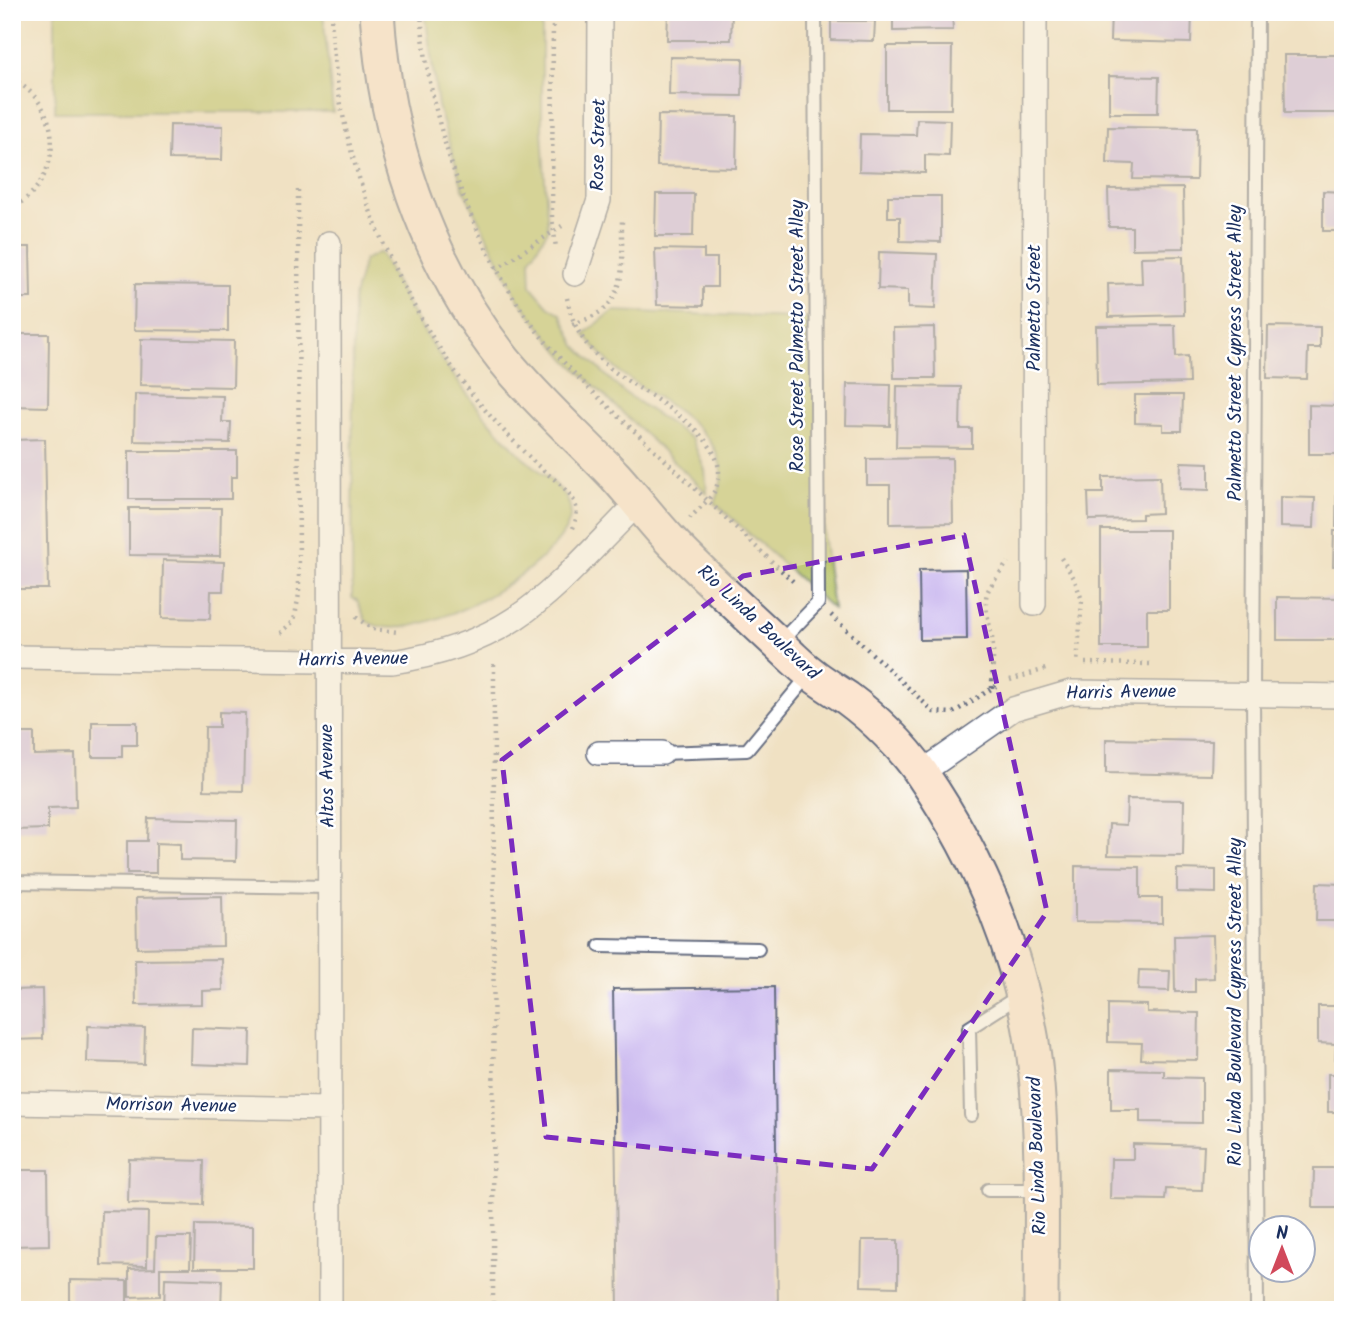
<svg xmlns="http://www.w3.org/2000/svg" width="1355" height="1322" viewBox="0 0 1355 1322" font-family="Kalam,sans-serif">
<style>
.green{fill:#b5c163;stroke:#687860;stroke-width:2}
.building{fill:#c8b5ee}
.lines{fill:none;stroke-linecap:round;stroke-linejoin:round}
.service-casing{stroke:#666d81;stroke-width:16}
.minor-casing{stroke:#666d81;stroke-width:26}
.secondary-casing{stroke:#666d81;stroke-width:37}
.path{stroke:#666d81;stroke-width:4.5;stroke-dasharray:2 5;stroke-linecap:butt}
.service{stroke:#fff;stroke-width:12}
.minor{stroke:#fff;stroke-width:23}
.secondary{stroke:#fce5d0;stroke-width:33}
.marked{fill:none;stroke:#7b2cbf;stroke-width:5;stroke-dasharray:14 9;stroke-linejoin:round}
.labels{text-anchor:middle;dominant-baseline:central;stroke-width:5;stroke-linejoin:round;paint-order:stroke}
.street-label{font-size:19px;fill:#1b2f5e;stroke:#fff}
</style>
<rect width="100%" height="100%" fill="#fff"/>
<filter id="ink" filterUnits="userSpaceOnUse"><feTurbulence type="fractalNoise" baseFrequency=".0143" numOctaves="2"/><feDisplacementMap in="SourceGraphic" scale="14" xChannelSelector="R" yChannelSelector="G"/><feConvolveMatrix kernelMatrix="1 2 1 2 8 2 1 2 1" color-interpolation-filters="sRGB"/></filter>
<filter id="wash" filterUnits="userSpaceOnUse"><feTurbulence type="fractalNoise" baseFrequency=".00686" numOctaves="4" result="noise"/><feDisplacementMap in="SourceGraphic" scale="28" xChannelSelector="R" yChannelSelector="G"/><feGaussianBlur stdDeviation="1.57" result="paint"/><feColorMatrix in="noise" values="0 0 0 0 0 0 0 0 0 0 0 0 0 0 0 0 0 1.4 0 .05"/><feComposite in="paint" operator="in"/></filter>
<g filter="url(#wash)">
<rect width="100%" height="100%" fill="#f0e1c3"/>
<!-- green -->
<path class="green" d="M 55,12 L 323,12 L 333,112 L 55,112 Z
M 425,12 L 542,12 L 542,130 L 548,230 L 530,260 L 531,286 L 548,306 L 561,314 L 576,346 L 622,391 L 692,439 L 705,470 L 707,493 L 566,359 L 518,299 L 463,189 L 438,106 Z
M 380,252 C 417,328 462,397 523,457 C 536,469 566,488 570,507 C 578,545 489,600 458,611 C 432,621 392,637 366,621 L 357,600 L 352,598 L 353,301 L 364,260 Z
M 613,311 L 823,319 L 824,541 L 833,609 L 715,503 C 745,436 663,405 621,373 C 606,361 596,348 584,334 Z"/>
<g id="blocks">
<!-- building -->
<path class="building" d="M 668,12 L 732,12 L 731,40 L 667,40 Z
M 893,12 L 952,12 L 953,30 L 893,31 Z
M 1111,12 L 1192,12 L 1191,43 L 1110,41 Z
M 831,21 L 875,21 L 874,41 L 831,40 Z
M 887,46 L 952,46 L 951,109 L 887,109 Z
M 1284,55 L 1343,55 L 1343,113 L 1285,113 Z
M 670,57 L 743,58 L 742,96 L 669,95 Z
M 1109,76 L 1159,77 L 1158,113 L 1109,113 Z
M 658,115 L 737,116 L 736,168 L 657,166 Z
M 917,119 L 950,120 L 949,156 L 925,155 L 925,173 L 859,171 L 860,134 L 916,135 Z
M 170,125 L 223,126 L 222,160 L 169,159 Z
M 1339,125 L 1343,125 L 1343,170 L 1340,170 Z
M 1108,127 L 1197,128 L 1196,180 L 1133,179 L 1134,164 L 1107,163 Z
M 1183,188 L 1184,248 L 1132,249 L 1132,227 L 1109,227 L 1108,189 Z
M 1323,191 L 1343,192 L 1343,231 L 1323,231 Z
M 656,194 L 694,194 L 693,236 L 655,236 Z
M 888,196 L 941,196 L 941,242 L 900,241 L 900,217 L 888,217 Z
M 12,247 L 30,247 L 31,298 L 12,298 Z
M 655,249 L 704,250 L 704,258 L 717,258 L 717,287 L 703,287 L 703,306 L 657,305 Z
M 879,252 L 937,254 L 935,309 L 908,308 L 908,290 L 878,289 Z
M 1183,256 L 1184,315 L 1109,317 L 1108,284 L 1142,283 L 1141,257 Z
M 135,284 L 228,285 L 228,331 L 134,330 Z
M 1175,325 L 1176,357 L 1188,356 L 1189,383 L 1097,385 L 1096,326 Z
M 1268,326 L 1320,327 L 1320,348 L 1308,348 L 1307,379 L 1267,378 Z
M 934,327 L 935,378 L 894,378 L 893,328 Z
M 12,334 L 49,334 L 48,407 L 12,406 Z
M 141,339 L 234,341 L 233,387 L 140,385 Z
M 847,384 L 891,385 L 890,426 L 846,425 Z
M 897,386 L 961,387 L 960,429 L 972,429 L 972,448 L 896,447 Z
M 135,394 L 223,396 L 222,422 L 231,422 L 230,443 L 134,441 Z
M 1135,395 L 1183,395 L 1182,431 L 1163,431 L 1163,424 L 1135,423 Z
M 1338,397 L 1343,397 L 1343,454 L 1309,454 L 1309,405 L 1338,406 Z
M 45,439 L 48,589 L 13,589 L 12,440 Z
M 129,451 L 237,451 L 237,477 L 231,477 L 231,499 L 129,499 Z
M 952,458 L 953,523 L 890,524 L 890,485 L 867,485 L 867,459 Z
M 1181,462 L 1209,463 L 1209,490 L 1180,489 Z
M 1337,465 L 1343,466 L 1343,527 L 1336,527 Z
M 1160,476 L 1161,513 L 1142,514 L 1142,519 L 1089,520 L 1088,493 L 1103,493 L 1103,477 Z
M 1280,497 L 1315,498 L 1314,528 L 1280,527 Z
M 129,508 L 221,508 L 220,556 L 129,555 Z
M 1101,530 L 1169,530 L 1169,610 L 1147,610 L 1147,647 L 1101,647 Z
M 1334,531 L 1343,531 L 1343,566 L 1333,566 Z
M 163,560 L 224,562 L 223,591 L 211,591 L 210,619 L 162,618 Z
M 966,569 L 967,639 L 920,640 L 919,570 Z
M 1277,597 L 1343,598 L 1343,640 L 1277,640 Z
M 219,712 L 245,713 L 243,791 L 204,790 L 205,727 L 219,727 Z
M 92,722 L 137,722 L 137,745 L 122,745 L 122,757 L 92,757 Z
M 12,733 L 34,733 L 34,755 L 75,754 L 76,807 L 48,808 L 48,829 L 13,830 Z
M 1106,739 L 1212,741 L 1211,775 L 1106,773 Z
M 1127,799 L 1184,800 L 1183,856 L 1108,855 L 1109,824 L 1126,825 Z
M 148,818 L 237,820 L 236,861 L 180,860 L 180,844 L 156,843 L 156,873 L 127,873 L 127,841 L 147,841 Z
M 1075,866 L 1140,867 L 1140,898 L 1162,898 L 1162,923 L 1075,922 Z
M 1177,869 L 1216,870 L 1216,893 L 1177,892 Z
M 1317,883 L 1343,884 L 1343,921 L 1316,921 Z
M 222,896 L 223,946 L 137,948 L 136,898 Z
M 1213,935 L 1214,978 L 1195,979 L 1195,992 L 1175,992 L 1174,936 Z
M 222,959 L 223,990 L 202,991 L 202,1004 L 136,1005 L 135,960 Z
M 1139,970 L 1170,971 L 1169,991 L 1138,990 Z
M 774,987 L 778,1310 L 618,1310 L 613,989 Z
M 42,989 L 43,1039 L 12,1040 L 12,990 Z
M 1108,1004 L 1147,1005 L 1147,1012 L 1199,1013 L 1198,1060 L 1141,1059 L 1142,1043 L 1108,1042 Z
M 1318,1006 L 1343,1006 L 1343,1062 L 1335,1062 L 1336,1044 L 1318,1043 Z
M 88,1026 L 145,1028 L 144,1064 L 87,1062 Z
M 192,1028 L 251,1030 L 250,1066 L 191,1064 Z
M 1111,1069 L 1164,1070 L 1164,1077 L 1202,1078 L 1202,1123 L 1140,1122 L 1140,1110 L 1111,1110 Z
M 1328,1074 L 1343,1074 L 1343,1112 L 1328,1112 Z
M 1133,1144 L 1204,1146 L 1202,1190 L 1166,1189 L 1165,1200 L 1110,1199 L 1111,1159 L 1133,1159 Z
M 129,1159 L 204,1161 L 203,1205 L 128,1203 Z
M 1314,1168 L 1343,1168 L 1343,1208 L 1313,1208 Z
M 12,1170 L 48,1170 L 49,1245 L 12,1246 Z
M 102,1211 L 148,1212 L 147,1266 L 101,1265 Z
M 195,1225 L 253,1226 L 253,1268 L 194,1268 Z
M 156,1237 L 191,1237 L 190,1268 L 160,1268 L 160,1296 L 129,1297 L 129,1269 L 155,1268 Z
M 862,1240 L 898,1240 L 898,1287 L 861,1286 Z
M 165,1278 L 222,1280 L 221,1310 L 164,1310 Z
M 70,1280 L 127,1281 L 127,1310 L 70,1310 Z"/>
</g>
</g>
<g filter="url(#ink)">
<use href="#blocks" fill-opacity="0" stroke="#666d81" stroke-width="2"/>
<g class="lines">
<!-- service casing -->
<g class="service-casing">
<path id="service" d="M 1257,12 L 1253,693 L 1257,1310
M 779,643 L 818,603 L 815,12
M 662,753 L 747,750 L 809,675
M 12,882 L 330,887
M 600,946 L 758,949
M 971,1115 L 969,1028 L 1019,996
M 988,1190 L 1040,1190"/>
</g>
<!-- minor casing -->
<g class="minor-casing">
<path id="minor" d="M 329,243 C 327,598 330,954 330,1310
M 575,274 L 599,200 L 600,12
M 1034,604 L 1035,12
M 12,657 L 392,662 C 518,644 554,587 638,503
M 599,753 L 662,753
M 921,773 L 1013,709 L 1071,692 L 1343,696
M 12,1103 L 330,1109"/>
</g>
<!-- secondary casing -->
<g class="secondary-casing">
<path id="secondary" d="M 377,12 C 385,138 425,260 504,360 C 538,402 578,437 615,476 C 634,497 651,520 670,540 C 709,581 751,618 792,657 C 809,674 827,685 847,698 C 874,718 903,746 922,774 C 980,859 1024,961 1035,1065 C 1044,1146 1041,1228 1041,1310"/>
</g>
<!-- path -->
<path class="path" d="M 331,12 C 335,146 384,274 462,381 C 484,411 510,438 536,464 C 548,475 567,487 574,501 C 579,511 576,523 571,532
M 421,12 C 427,115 469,236 528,319 C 561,365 605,403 646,442 C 696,489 745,537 796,584
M 553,12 L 552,217 L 556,248
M 12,79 C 66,107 64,180 12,208
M 496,269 L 562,226
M 567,298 C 573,328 584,344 606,365 C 635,391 741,437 715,490 C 710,500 697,510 690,518
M 572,324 C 632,308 621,270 622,219
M 1061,558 L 1074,578 L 1082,600 L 1077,664
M 831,615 L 934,712 L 953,713 L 996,686
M 356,617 L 372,629 L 399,632
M 280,633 L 294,621 L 299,594 L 298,186
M 1085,663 L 1150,664
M 1010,680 L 1049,668
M 992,688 C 992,670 995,649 991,632 C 982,590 983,597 1008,562
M 493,1310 L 494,660"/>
<!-- service -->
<use href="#service" class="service"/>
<!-- minor -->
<use href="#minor" class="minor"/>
<!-- secondary -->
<use href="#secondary" class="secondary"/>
</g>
</g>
<!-- marked area -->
<path d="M0 0H1355V1322H0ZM 964,535 L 1047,912 L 872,1169 L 546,1137 L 502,760 L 743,576 Z" fill="#f0e1c3" fill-opacity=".55" fill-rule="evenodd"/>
<path class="marked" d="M 964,535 L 1047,912 L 872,1169 L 546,1137 L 502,760 L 743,576 Z"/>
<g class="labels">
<!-- street labels -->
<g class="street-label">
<text transform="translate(599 145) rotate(-89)">Rose Street</text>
<text transform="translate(1035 308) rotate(-90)">Palmetto Street</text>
<text transform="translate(798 336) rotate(-90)">Rose Street Palmetto Street Alley</text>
<text transform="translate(1236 353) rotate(-90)">Palmetto Street Cypress Street Alley</text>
<text transform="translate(758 623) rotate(43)">Rio Linda Boulevard</text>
<text transform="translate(353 660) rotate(-1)">Harris Avenue</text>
<text transform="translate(1121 693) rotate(-1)">Harris Avenue</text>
<text transform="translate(328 776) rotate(-91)">Altos Avenue</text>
<text transform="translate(1236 1002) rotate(-90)">Rio Linda Boulevard Cypress Street Alley</text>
<text transform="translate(171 1106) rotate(1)">Morrison Avenue</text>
<text transform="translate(1038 1156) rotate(-92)">Rio Linda Boulevard</text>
</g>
</g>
<!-- margin -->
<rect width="1355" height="1322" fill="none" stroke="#fff" stroke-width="42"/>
<!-- north arrow -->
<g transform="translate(1282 1249)"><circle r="33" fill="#ffffff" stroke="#a4acbf" stroke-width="2"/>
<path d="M0-5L12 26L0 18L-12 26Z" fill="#d1495b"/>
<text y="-10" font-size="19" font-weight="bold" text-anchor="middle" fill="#1b2f5e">N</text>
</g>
</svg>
